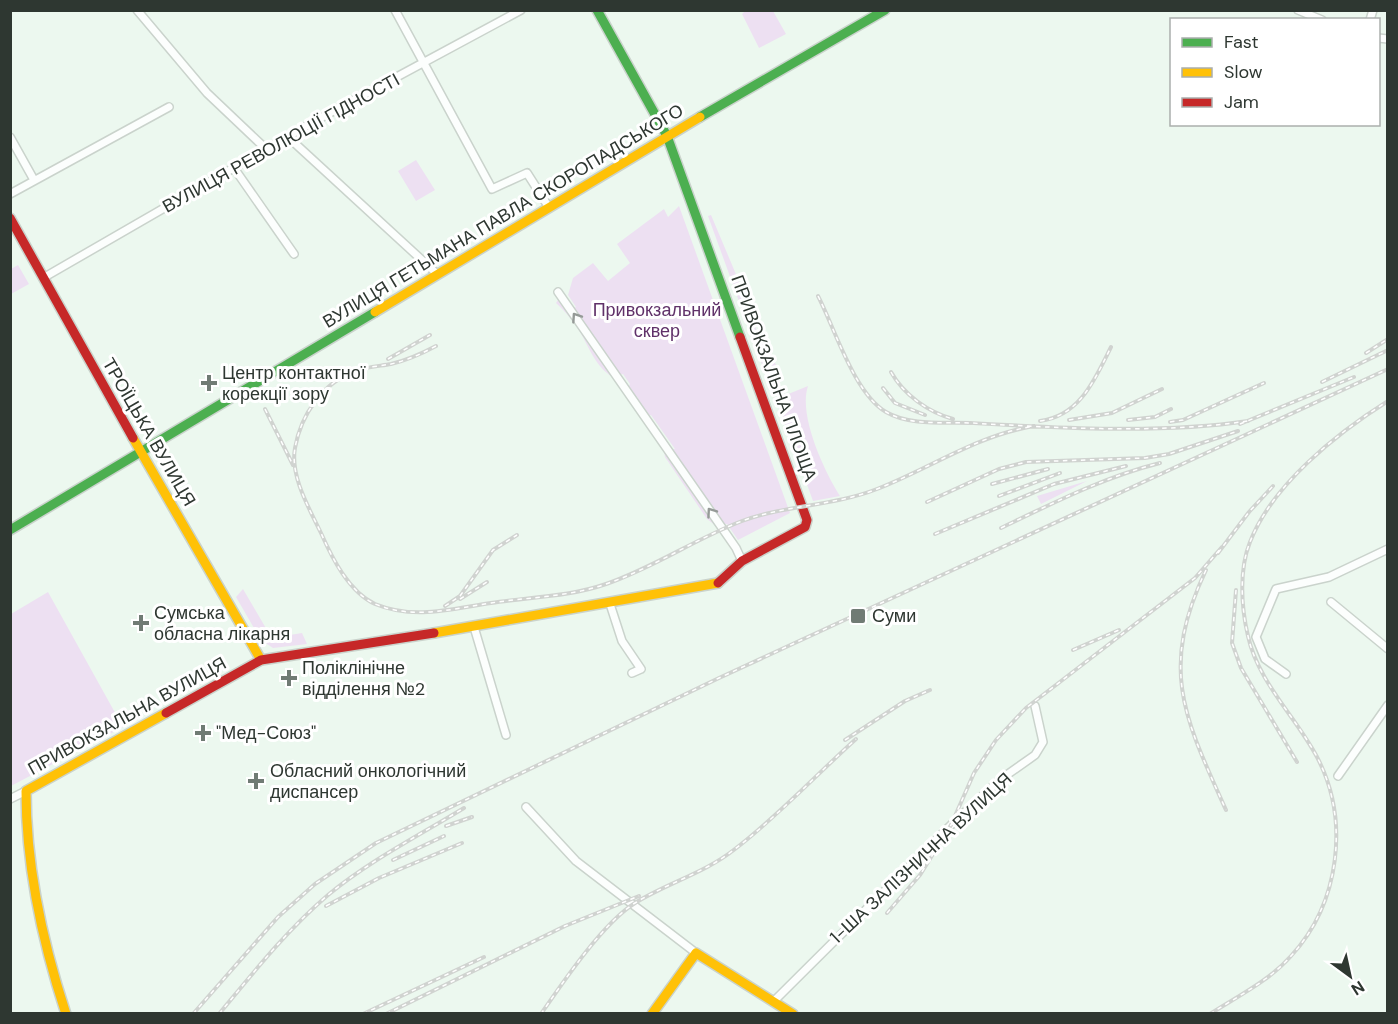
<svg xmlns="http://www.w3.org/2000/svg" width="1398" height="1024" viewBox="0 0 1398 1024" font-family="'DM Sans',sans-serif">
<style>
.green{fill:#ede0f2}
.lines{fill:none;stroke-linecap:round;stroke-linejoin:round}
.street-casing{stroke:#cad3cc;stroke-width:10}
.fast-casing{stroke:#cad3cc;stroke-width:12}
.slow-casing{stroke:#cad3cc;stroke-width:12}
.jam-casing{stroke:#cad3cc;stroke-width:12}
.street{stroke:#fcfefd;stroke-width:7}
.fast{stroke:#4caf50;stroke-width:9}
.slow{stroke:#ffc107;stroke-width:9}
.jam{stroke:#c62828;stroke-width:9}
.rail-casing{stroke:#d0d3d0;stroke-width:4}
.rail{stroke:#fff;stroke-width:1.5;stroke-dasharray:4.5;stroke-linecap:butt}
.oneway{stroke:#959a97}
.poi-dot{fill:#707b74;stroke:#fff;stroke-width:2}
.labels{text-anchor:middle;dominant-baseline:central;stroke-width:6;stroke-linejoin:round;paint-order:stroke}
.street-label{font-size:18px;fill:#2e3731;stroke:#fff}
.park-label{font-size:18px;fill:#603169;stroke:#fff}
.poi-label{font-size:18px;fill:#2e3731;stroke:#fff;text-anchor:start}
</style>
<rect width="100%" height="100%" fill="#ecf8ef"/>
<!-- green -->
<path class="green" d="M 745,11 L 773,11 L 786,34 L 759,48 L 742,14 Z
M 416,160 L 435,190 L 416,201 L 398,171 Z
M 679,206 L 790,513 L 738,540 L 727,524 L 716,526 L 707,519 L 665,457 L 664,451 L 675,449 L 651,415 L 646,417 L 637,405 L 638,398 L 627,389 L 630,384 L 623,374 L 613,377 C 596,368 589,347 580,332 C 575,323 565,311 556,303 L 560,297 L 564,298 L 573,308 L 576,307 L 568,295 L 573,278 L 593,263 L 608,281 L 630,263 L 617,244 L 664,209 L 668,217 Z
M 711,215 L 754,317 L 751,318 L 758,333 L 761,333 L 776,365 L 764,370 L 708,216 Z
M 18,265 L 29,284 L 11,294 L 11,269 Z
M 808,386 C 798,415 824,471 840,496 L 813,501 L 776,399 Z
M 1087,481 L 1041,504 L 1037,496 Z
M 243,589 L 267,630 L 278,637 L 302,633 L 307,644 L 273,648 L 261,640 L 236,597 Z
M 48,592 L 123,727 L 11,786 L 11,614 Z"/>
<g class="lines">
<!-- street casing -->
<g class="street-casing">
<path id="street" d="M 137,10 L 207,93 L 266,149
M 395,10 L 492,189 L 527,173 L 548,206
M 1298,10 L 1322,20
M 1370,20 L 1373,10
M 1378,38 L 1388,39
M 10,137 L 34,180
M 288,137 L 436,273
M 234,168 L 294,254
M 10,194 L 169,107
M 43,278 L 315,121 L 521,10
M 558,292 L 736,548 L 742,561
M 1331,602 L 1388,649
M 610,604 L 622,641 L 641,669 L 632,673
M 474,627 L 506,735
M 1286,674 L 1265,659 L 1256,637 L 1276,589 L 1329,577 L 1388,549
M 1338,776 L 1388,705
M 10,799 L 26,791
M 526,807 L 576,861 L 696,953
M 774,1001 L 951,825 L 1001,779 L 1035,755 L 1043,742 L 1035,706"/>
</g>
<!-- fast casing -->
<g class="fast-casing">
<path id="fast" d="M 597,10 L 667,136
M 700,117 L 885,10
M 667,136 L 740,337
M 10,530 L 375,312"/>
</g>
<!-- slow casing -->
<g class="slow-casing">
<path id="slow" d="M 375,312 L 700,117
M 133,438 L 261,660
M 434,633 L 718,583
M 66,1014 C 42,941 26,868 26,791 L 166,713
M 652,1014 L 696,953 L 793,1014"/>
</g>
<!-- jam casing -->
<g class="jam-casing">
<path id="jam" d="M 10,218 L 133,438
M 718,583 L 742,561 L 805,527 L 807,520 L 740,337
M 166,713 L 261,660 L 434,633"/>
</g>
<!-- street -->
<use href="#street" class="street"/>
<!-- fast -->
<use href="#fast" class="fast"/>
<!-- slow -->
<use href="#slow" class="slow"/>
<!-- jam -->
<use href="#jam" class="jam"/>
<!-- rail casing -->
<g class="rail-casing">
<path id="rail" d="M 818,296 C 835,329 854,393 886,412 C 910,426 944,422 971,423 C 1059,428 1162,434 1248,421
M 436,346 C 421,354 408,360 391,364 C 380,366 366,367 355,371 C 323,383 301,414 295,448 C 290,476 309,508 321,533 C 332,558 349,592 375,604 C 414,620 451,609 491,603 C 529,597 569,597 606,584 C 653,568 695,539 742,521 C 785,505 834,506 877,489 C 931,468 975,436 1034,426
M 1366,353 L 1388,339
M 388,359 L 430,335
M 891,372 C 904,395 928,412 953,419
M 1322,382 L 1388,350
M 883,388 L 895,403 L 925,415
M 265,409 L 293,465
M 1069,420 L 1112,413 L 1162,389
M 1128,420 L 1155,417 L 1171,409
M 1040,421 C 1080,416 1095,379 1111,347
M 1170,422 L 1183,420 L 1264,383
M 1240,424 L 1354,377
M 992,484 L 1048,469
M 999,496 L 1060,473
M 927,502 L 999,469 L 1026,462 L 1145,458 L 1169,454 L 1238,431
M 1001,528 C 1053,503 1104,477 1160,463
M 935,534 L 1054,484 L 1126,466
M 1218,553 L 1249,512 L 1273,486
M 1206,570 C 1159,669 1184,717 1226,810
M 1236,590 L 1232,643 L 1241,668 L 1297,762
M 460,599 L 487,582
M 445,606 L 460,596 L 493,550 L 517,535
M 1073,650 L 1119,630
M 845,740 L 905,701 L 930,690
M 446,826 L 472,817
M 393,860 L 444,836
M 326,906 L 379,878 L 462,843
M 887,913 L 920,875 L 951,825 L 974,773 L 996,740 L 1026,708 L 1195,578 L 1222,547
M 193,1014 L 278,917 L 315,884 L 376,843 L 719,678 L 1388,369
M 219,1014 C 253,973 287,930 328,895 C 369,861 418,836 464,808
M 363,1014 L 484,957
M 386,1014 L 565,926 L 639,896
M 541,1014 C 563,982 603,923 635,903 C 667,883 705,873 735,849 C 778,816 816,775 856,739
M 1210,1014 C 1238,996 1269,981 1291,956 C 1340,903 1350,820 1317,757 C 1296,717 1258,682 1248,636 C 1241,607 1239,569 1250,542 C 1272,485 1337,433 1388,401"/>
</g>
<!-- rail -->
<use href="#rail" class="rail"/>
</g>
<!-- one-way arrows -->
<defs><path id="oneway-chevron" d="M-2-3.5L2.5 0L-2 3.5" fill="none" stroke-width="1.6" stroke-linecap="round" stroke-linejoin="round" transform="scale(1.5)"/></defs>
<g class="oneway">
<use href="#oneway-chevron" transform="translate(576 317) rotate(-124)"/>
<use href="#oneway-chevron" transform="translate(711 512) rotate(-125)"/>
</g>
<!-- markers -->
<g class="poi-dot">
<path d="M206 374h6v6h6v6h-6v6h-6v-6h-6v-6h6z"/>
<rect x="850" y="608" width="16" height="16" rx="3"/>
<path d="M138 614h6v6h6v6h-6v6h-6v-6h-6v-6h6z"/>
<path d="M286 669h6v6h6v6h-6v6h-6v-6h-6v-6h6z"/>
<path d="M200 724h6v6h6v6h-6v6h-6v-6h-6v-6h6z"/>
<path d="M253 772h6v6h6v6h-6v6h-6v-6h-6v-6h6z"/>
</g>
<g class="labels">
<!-- street labels -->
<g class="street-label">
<text transform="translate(281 143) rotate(-29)">ВУЛИЦЯ РЕВОЛЮЦІЇ ГІДНОСТІ</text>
<text transform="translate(503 216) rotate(-31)">ВУЛИЦЯ ГЕТЬМАНА ПАВЛА СКОРОПАДСЬКОГО</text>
<text transform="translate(774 378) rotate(70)">ПРИВОКЗАЛЬНА ПЛОЩА</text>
<text transform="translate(149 432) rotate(60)">ТРОЇЦЬКА ВУЛИЦЯ</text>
<text transform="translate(127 716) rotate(-29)">ПРИВОКЗАЛЬНА ВУЛИЦЯ</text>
<text transform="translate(921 858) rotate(-43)">1-ША ЗАЛІЗНИЧНА ВУЛИЦЯ</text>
</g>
<!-- park labels -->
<g class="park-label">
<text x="657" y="310">Привокзальний<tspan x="657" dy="21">сквер</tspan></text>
</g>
<!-- poi labels -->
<g class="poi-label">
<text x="222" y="373">Центр контактної<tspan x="222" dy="21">корекції зору</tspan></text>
<text x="154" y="613">Сумська<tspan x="154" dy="21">обласна лікарня</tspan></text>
<text x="872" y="616">Суми</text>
<text x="302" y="668">Поліклінічне<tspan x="302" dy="21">відділення №2</tspan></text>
<text x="216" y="733">"Мед-Союз"</text>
<text x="270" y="771">Обласний онкологічний<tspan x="270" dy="21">диспансер</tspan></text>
</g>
</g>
<!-- border -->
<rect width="1398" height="1024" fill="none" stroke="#2e3731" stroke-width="24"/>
<!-- legend -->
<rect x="1170" y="18" width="210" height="108" fill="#ffffff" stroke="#abafad" stroke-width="1.5"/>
<rect x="1182" y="38" width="30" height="9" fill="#4caf50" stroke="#abafad" stroke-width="1.5"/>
<text x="1224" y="48" font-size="18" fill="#2e3731">Fast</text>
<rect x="1182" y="68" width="30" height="9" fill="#ffc107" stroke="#abafad" stroke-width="1.5"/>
<text x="1224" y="78" font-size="18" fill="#2e3731">Slow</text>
<rect x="1182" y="98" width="30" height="9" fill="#c62828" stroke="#abafad" stroke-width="1.5"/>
<text x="1224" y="108" font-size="18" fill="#2e3731">Jam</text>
<!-- north arrow -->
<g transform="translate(1350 976) rotate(147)" stroke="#ffffff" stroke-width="4.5" paint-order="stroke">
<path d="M0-4.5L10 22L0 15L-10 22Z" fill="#2e3731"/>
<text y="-9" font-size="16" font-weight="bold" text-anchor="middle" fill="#2e3731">N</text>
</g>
</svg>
